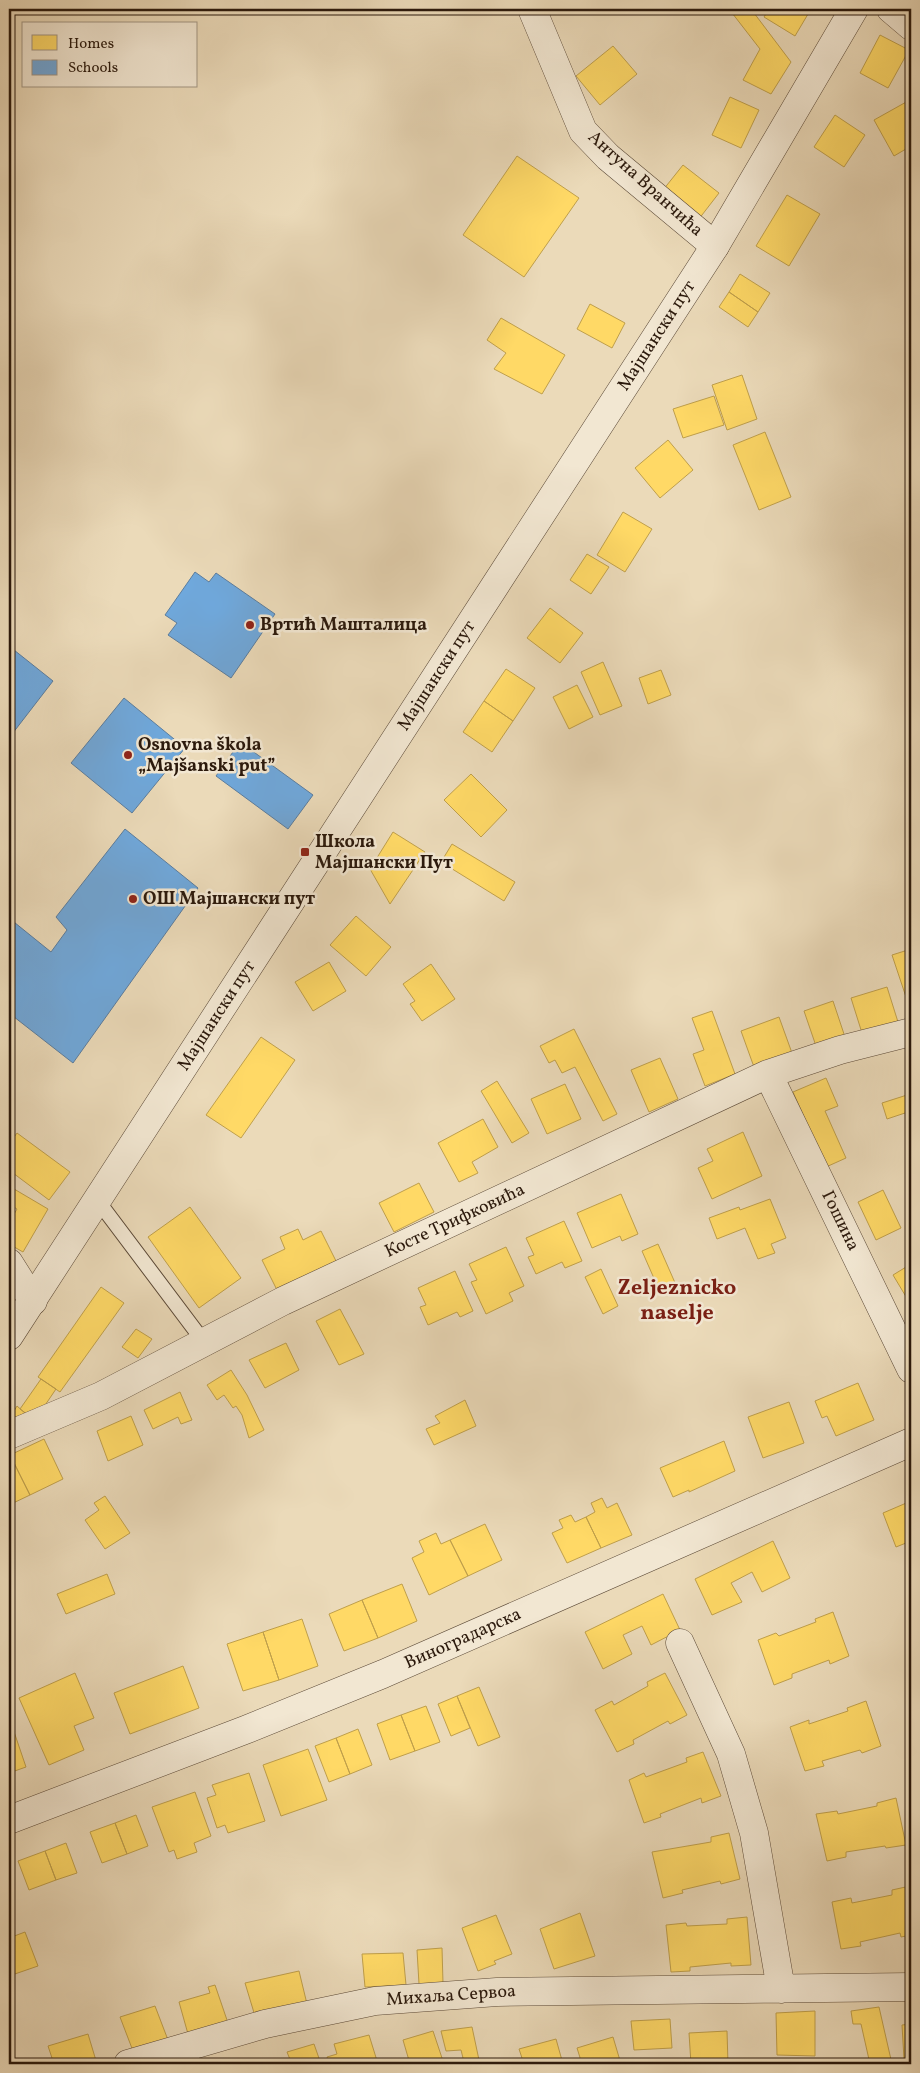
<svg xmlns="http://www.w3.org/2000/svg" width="920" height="2073" viewBox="0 0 920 2073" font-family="Vollkorn,serif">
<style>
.homes{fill:#ffd966;stroke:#bf9f4b}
.schools{fill:#6fa8dc;stroke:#5b7d9e}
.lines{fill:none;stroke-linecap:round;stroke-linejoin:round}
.service-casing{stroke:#5b4937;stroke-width:16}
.minor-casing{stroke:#5b4937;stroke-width:29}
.tertiary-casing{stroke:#5b4937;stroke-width:29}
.service{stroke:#f2e7d2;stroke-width:14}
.minor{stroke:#f2e7d2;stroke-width:28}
.tertiary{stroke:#f2e7d2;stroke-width:28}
.poi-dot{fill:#8f2418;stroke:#f2e7d2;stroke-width:2}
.labels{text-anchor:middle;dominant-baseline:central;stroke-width:5;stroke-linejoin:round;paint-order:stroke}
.street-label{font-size:18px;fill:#2b190c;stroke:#f2e7d2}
.poi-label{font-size:18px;font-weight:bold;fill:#2b190c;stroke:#f2e7d2;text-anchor:start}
.district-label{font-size:22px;font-weight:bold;fill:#7a1f14;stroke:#f2e7d2}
</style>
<rect width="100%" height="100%" fill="#ebdab9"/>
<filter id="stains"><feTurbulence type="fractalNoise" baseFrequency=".004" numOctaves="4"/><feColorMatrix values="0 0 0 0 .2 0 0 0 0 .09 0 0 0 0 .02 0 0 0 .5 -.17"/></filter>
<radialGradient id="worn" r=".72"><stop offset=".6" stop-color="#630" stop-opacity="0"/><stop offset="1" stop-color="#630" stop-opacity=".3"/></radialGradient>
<!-- homes -->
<path class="homes" d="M 729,9 L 751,9 L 791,62 L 771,94 L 743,80 L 760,49 Z
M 769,9 L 811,9 L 795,36 L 764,17 Z
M 880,35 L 909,50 L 888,88 L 860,73 Z
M 613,46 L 637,74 L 600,105 L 576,76 Z
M 730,97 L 759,110 L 741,148 L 712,135 Z
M 908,101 L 911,107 L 911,146 L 894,156 L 874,120 Z
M 835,115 L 865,135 L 844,167 L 814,147 Z
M 517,156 L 579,198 L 524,277 L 463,235 Z
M 683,165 L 719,193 L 695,224 L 659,195 Z
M 787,195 L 820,214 L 789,266 L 756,246 Z
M 740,274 L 770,293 L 758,312 L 729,292 Z
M 729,292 L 758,312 L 748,327 L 719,307 Z
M 590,304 L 625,323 L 612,348 L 577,329 Z
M 501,318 L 565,355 L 542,394 L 494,369 L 506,353 L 487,340 Z
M 742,375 L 757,419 L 727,430 L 712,385 Z
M 714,396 L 724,425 L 683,438 L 673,409 Z
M 765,432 L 791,497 L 759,510 L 733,445 Z
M 668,440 L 693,470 L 660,498 L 635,468 Z
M 623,512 L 652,529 L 625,572 L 597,555 Z
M 587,554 L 609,567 L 591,594 L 570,580 Z
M 550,608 L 583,633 L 560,663 L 527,638 Z
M 603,662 L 622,706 L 600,715 L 581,672 Z
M 506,669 L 535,688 L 513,721 L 484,701 Z
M 661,670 L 671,695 L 648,704 L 639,678 Z
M 577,685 L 593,717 L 569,729 L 553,697 Z
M 484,701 L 513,721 L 492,752 L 463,732 Z
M 471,774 L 507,810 L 481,837 L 444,800 Z
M 393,832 L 425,852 L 390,904 L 370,869 Z
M 452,844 L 515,882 L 504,901 L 441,862 Z
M 356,916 L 391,947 L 366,976 L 330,945 Z
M 911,949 L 911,1002 L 908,1003 L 892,955 Z
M 329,962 L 346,991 L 313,1011 L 295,982 Z
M 431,964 L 455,999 L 422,1021 L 410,1004 L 415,1001 L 403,984 Z
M 887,987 L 898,1022 L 862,1033 L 851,998 Z
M 833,1001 L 845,1037 L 816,1046 L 804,1011 Z
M 712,1011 L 735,1074 L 705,1086 L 693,1054 L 704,1050 L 692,1018 Z
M 779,1017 L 792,1053 L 754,1067 L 741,1031 Z
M 574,1029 L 617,1114 L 603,1121 L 575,1067 L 562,1073 L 555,1060 L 549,1063 L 540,1046 Z
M 261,1037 L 295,1060 L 241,1138 L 206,1115 Z
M 660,1058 L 678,1099 L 649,1112 L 631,1070 Z
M 826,1078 L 838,1106 L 825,1111 L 846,1158 L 826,1167 L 793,1092 Z
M 497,1081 L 529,1133 L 512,1143 L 481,1091 Z
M 565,1084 L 581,1119 L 547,1134 L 531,1099 Z
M 907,1095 L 911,1111 L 887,1119 L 882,1103 Z
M 483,1119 L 498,1147 L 472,1162 L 478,1173 L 459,1182 L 438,1143 Z
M 743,1132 L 762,1176 L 712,1199 L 698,1168 L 713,1161 L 707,1149 Z
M 17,1133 L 70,1172 L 49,1200 L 9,1170 L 9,1144 Z
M 419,1183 L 434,1212 L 394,1232 L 379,1203 Z
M 9,1186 L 48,1209 L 23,1252 L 9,1244 L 9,1223 L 17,1209 L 9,1204 Z
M 883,1190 L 901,1228 L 876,1240 L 858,1202 Z
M 621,1194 L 638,1234 L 622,1241 L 620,1236 L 592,1248 L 577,1213 Z
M 770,1199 L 786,1238 L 771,1244 L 775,1253 L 758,1259 L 745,1228 L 717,1239 L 709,1218 L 739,1207 L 740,1210 Z
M 190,1207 L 241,1278 L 199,1308 L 148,1237 Z
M 564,1221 L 582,1261 L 565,1268 L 562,1262 L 536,1274 L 528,1257 L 534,1255 L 526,1238 Z
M 298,1229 L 303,1240 L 321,1231 L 337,1263 L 278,1292 L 262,1260 L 285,1249 L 280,1237 Z
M 658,1244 L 676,1285 L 660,1292 L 642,1251 Z
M 506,1247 L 524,1286 L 509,1293 L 513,1301 L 486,1314 L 471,1282 L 477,1280 L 469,1264 Z
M 911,1264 L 911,1305 L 893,1275 Z
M 601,1269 L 618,1306 L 603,1314 L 585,1277 Z
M 455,1271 L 473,1311 L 460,1317 L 457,1312 L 428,1325 L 420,1307 L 426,1305 L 418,1288 Z
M 101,1287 L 124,1303 L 60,1392 L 38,1377 Z
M 340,1309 L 364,1354 L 339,1365 L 316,1321 Z
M 136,1329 L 152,1339 L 138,1358 L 122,1347 Z
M 286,1343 L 299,1370 L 265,1388 L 249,1360 Z
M 231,1370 L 247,1395 L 264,1430 L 249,1438 L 242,1415 L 236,1406 L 233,1408 L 224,1395 L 217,1400 L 207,1385 Z
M 41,1379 L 56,1389 L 35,1420 L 20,1409 Z
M 858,1383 L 874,1420 L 836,1436 L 827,1416 L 822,1418 L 815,1401 Z
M 180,1392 L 192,1420 L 181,1424 L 178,1417 L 153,1429 L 144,1410 Z
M 465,1400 L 476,1426 L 434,1445 L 426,1429 L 440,1423 L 435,1416 Z
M 789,1402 L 804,1443 L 763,1458 L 748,1417 Z
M 17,1406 L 26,1414 L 9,1421 L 9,1419 Z
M 131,1416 L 143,1445 L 108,1461 L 97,1431 Z
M 44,1439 L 63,1479 L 30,1495 L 10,1455 Z
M 724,1441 L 735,1471 L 689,1492 L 689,1490 L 673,1497 L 660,1468 Z
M 10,1455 L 30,1495 L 9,1505 L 9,1456 Z
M 105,1496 L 130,1533 L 105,1549 L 85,1520 L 99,1510 L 94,1503 Z
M 602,1498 L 607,1508 L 617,1503 L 632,1535 L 601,1548 L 586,1517 L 595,1512 L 591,1503 Z
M 911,1501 L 911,1541 L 896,1547 L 883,1513 Z
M 571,1515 L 575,1522 L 586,1517 L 601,1548 L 567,1563 L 552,1533 L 563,1528 L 559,1520 Z
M 485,1524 L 502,1560 L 468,1576 L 450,1540 Z
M 436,1533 L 441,1544 L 450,1540 L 468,1576 L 429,1595 L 412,1558 L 424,1552 L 419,1541 Z
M 773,1541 L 790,1578 L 762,1592 L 752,1572 L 731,1583 L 742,1602 L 712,1615 L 695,1579 Z
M 107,1574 L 115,1594 L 66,1614 L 57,1594 Z
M 402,1584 L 417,1621 L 378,1638 L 362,1600 Z
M 663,1594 L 680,1630 L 651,1645 L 642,1626 L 623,1635 L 632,1654 L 603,1669 L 585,1632 Z
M 362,1600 L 378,1638 L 344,1651 L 329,1614 Z
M 833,1612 L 849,1656 L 830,1664 L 829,1660 L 792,1674 L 792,1678 L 774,1685 L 758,1640 L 776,1633 L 779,1636 L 816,1622 L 815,1619 Z
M 302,1619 L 318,1666 L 279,1680 L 263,1632 Z
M 263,1632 L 279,1680 L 243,1691 L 227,1644 Z
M 183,1666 L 199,1708 L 130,1734 L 114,1693 Z
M 75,1673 L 94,1718 L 74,1726 L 84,1750 L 49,1765 L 19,1698 Z
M 665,1673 L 687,1715 L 670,1724 L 668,1721 L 633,1740 L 634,1744 L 617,1752 L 595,1710 L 612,1701 L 614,1705 L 648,1686 L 647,1682 Z
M 479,1687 L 500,1737 L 478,1746 L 457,1696 Z
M 457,1696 L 470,1728 L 451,1736 L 438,1704 Z
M 866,1701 L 881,1746 L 862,1753 L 860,1750 L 822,1761 L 824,1766 L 805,1771 L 790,1727 L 809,1720 L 809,1724 L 848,1711 L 847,1708 Z
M 426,1706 L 440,1742 L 415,1751 L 401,1715 Z
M 401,1715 L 415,1751 L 390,1760 L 377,1724 Z
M 9,1717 L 26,1767 L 9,1773 Z
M 358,1729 L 372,1765 L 350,1774 L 336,1738 Z
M 336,1738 L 350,1774 L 329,1782 L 315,1746 Z
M 308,1749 L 327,1800 L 281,1816 L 263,1765 Z
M 703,1752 L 721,1796 L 702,1803 L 701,1798 L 660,1814 L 661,1817 L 644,1823 L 629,1780 L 644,1773 L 646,1777 L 687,1762 L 686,1758 Z
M 249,1773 L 265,1821 L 228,1833 L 225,1825 L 217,1828 L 207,1798 L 216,1795 L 212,1785 Z
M 195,1792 L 211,1836 L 194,1843 L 197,1852 L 177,1859 L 174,1850 L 169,1852 L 152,1807 Z
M 896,1798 L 906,1845 L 886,1848 L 885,1846 L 846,1852 L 846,1857 L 827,1861 L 816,1814 L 837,1811 L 838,1814 L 877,1806 L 877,1803 Z
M 136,1815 L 148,1846 L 127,1854 L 115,1823 Z
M 115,1823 L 127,1854 L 102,1863 L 90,1832 Z
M 729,1833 L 740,1879 L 721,1884 L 720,1881 L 682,1890 L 683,1893 L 663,1898 L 652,1852 L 711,1842 L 711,1837 Z
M 66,1843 L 77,1873 L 56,1880 L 45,1851 Z
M 45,1851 L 56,1880 L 29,1890 L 18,1861 Z
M 910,1886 L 911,1935 L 901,1937 L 900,1933 L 860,1942 L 861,1946 L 841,1949 L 832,1902 L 851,1898 L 852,1903 L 892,1895 L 892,1890 Z
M 580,1913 L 595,1956 L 554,1969 L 540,1929 Z
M 496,1915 L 512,1954 L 494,1961 L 496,1964 L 478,1971 L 462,1928 Z
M 747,1917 L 751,1965 L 731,1966 L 731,1963 L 690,1967 L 690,1971 L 671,1972 L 666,1925 L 686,1923 L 687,1926 L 727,1924 L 727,1919 Z
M 25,1932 L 38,1966 L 9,1976 L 9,1938 Z
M 442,1948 L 443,1983 L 419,1984 L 417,1950 Z
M 403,1953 L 406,1985 L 365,1987 L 362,1954 Z
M 299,1971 L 307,2004 L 255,2016 L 245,1983 Z
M 215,1985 L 228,2023 L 188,2034 L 179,2002 L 210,1993 L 208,1987 Z
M 155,2006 L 168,2040 L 133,2051 L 120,2017 Z
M 879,2007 L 892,2064 L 870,2064 L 861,2024 L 853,2024 L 851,2011 Z
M 815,2011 L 815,2056 L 777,2055 L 776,2013 Z
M 670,2019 L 672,2048 L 634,2050 L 631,2021 Z
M 911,2024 L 911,2058 L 904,2059 L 902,2025 Z
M 472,2027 L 479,2060 L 464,2062 L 461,2050 L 446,2051 L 441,2031 Z
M 433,2031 L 444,2064 L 410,2064 L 403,2040 Z
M 727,2031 L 728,2064 L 691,2064 L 689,2033 Z
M 88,2034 L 97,2064 L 54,2064 L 48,2046 Z
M 369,2035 L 378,2064 L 329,2064 L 327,2057 L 337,2054 L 334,2044 Z
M 613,2037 L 621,2064 L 582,2064 L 577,2048 Z
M 556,2039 L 563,2064 L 524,2064 L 519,2049 Z
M 314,2044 L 321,2064 L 300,2064 L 298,2060 L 291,2062 L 287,2052 Z"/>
<!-- schools -->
<path class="schools" d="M 195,572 L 209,582 L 216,573 L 275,614 L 231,678 L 168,635 L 177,623 L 165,615 Z
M 9,646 L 53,681 L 9,738 Z
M 124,698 L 185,748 L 132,813 L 71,763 Z
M 240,742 L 313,795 L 288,829 L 216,776 Z
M 125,829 L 198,888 L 73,1063 L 9,1013 L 9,918 L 51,952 L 67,930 L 56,917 Z"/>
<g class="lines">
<!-- service casing -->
<g class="service-casing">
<path id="service" d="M 98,1201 L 204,1342"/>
</g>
<!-- minor casing -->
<g class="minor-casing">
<path id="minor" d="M 532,9 L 583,131 L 608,157 L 715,246
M 891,9 L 911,26
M 768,1074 L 911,1369
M 9,1263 L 33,1301
M 9,1435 L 101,1396 L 283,1301 L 768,1074 L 840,1050 L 911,1032
M 680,1643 L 731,1754 L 754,1833 L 781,1989
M 9,1820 L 245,1730 L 383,1674 L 911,1442
M 128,2064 L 265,2024 L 375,2001 L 497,1992 L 911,1987"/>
</g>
<!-- tertiary casing -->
<g class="tertiary-casing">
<path id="tertiary" d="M 9,1336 L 715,246 L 854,9"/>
</g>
<!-- service -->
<use href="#service" class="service"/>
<!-- minor -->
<use href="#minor" class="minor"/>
<!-- tertiary -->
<use href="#tertiary" class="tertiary"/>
</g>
<!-- markers -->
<g class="poi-dot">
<circle cx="250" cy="625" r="5"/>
<circle cx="128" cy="755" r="5"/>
<rect x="300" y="847" width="10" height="10" rx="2.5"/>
<circle cx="133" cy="899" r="5"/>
</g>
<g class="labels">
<!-- street labels -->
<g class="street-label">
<text transform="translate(645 184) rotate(42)">Антуна Вранчића</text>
<text transform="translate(657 336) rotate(-57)">Мајшански пут</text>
<text transform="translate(437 676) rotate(-57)">Мајшански пут</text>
<text transform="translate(217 1016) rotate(-57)">Мајшански пут</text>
<text transform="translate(455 1221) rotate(-25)">Косте Трифковића</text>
<text transform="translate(840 1221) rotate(64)">Гошина</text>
<text transform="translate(463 1639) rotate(-24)">Виноградарска</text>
<text transform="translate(451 1996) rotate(-4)">Михаља Сервоа</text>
</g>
<!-- poi labels -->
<g class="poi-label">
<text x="260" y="625">Вртић Машталица</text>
<text x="138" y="745">Osnovna škola<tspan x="138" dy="21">„Majšanski put”</tspan></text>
<text x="315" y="842">Школа<tspan x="315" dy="21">Мајшански Пут</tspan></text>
<text x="143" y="899">ОШ Мајшански пут</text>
</g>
<!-- district labels -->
<g class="district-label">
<text x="677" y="1288">Zeljeznicko<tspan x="677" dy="25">naselje</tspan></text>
</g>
</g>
<!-- margin -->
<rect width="920" height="2073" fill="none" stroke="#ebdab9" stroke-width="30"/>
<rect x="10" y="10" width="900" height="2053" fill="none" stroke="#2b190c" stroke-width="2.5"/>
<rect x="15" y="15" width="890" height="2043" fill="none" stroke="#2b190c"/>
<!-- legend -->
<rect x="22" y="22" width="175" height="65" fill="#f2e7d2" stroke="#a29583"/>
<rect x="32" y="35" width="25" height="15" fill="#ffd966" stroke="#a29583"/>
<text x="68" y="48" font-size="15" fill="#2b190c">Homes</text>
<rect x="32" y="60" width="25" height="15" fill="#6fa8dc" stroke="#a29583"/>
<text x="68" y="72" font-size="15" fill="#2b190c">Schools</text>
<rect width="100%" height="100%" filter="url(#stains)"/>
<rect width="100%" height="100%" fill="url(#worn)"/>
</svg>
